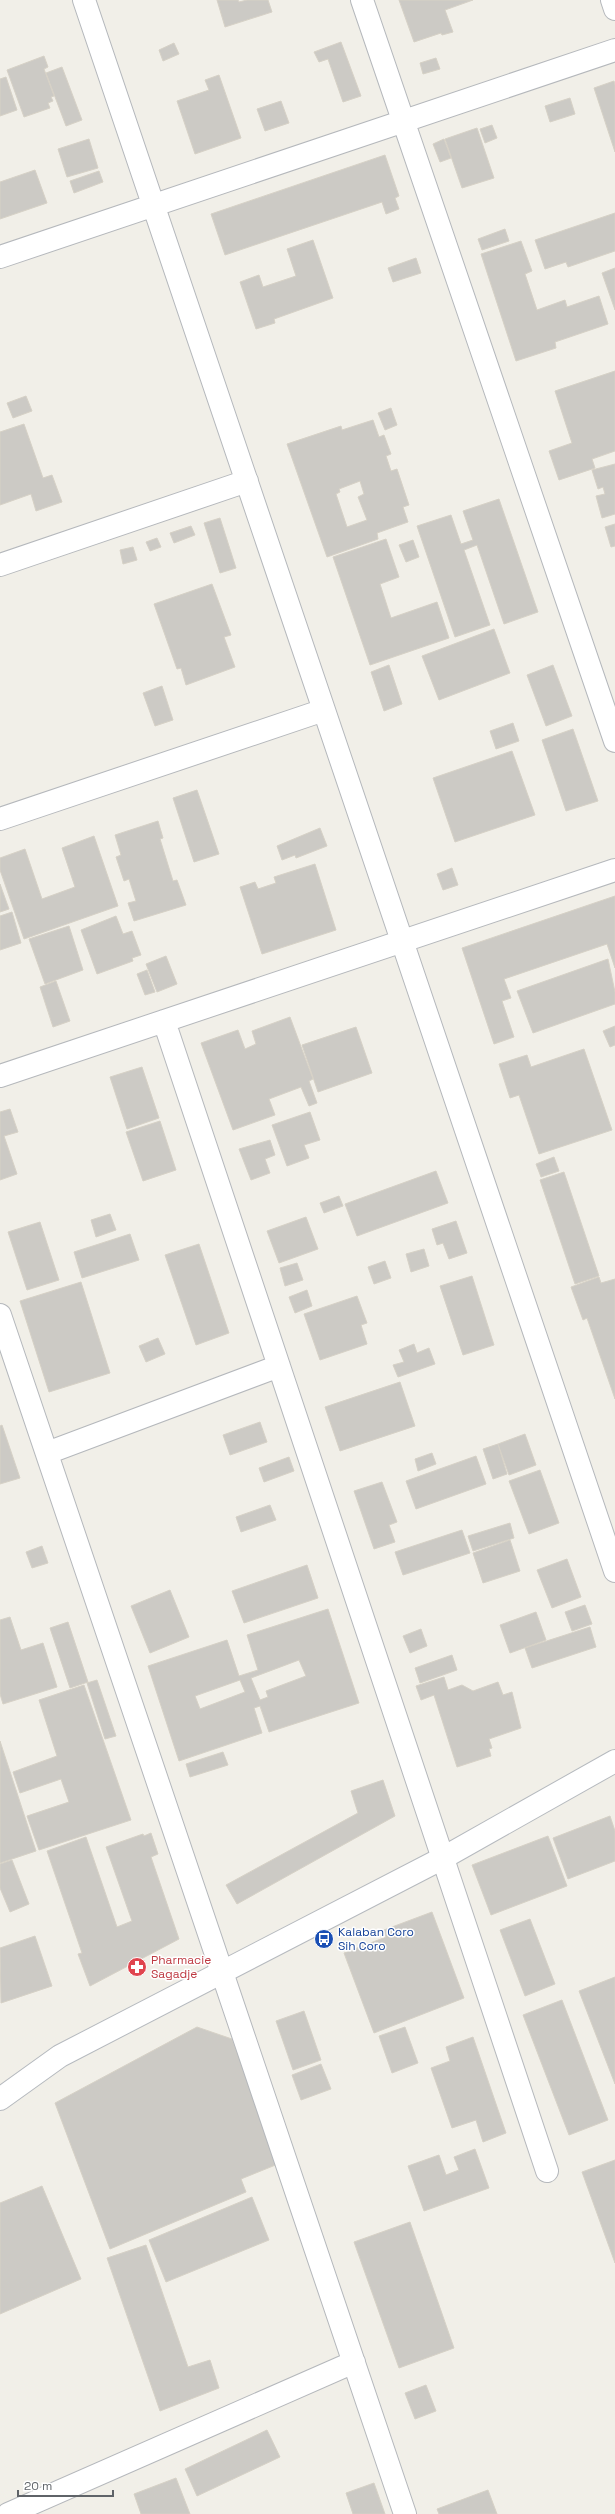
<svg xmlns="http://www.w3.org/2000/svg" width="615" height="2514" viewBox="0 0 615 2514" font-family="'Space Grotesk',sans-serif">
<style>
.building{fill:#cccac5;stroke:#d6d1c6;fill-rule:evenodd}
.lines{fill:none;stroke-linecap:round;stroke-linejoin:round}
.minor-casing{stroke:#b5b8bc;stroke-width:24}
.secondary-casing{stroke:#b6babf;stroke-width:24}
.minor{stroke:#fff;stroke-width:22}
.secondary{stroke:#fff;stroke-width:22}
.labels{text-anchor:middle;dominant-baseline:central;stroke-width:3;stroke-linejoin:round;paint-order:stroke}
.transit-label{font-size:12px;fill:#164399;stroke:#fff;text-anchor:start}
.health-label{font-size:12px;fill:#be3a42;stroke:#fff;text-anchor:start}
</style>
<rect width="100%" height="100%" fill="#f1efe8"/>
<!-- building -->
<path class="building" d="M 217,0 L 238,0 L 239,2 L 247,0 L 268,0 L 272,12 L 225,27 Z
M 399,0 L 473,0 L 445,10 L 453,32 L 442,35 L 441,33 L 414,42 Z
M 341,42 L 361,96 L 343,102 L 328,59 L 319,62 L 314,52 Z
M 174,43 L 179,54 L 163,61 L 159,50 Z
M 44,56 L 48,67 L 44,69 L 54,96 L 51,97 L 53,101 L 48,103 L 50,108 L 24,117 L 7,70 Z
M 436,58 L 440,69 L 423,74 L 420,63 Z
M 62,67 L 82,120 L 66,126 L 46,73 Z
M 219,75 L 241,138 L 195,154 L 177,101 L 209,90 L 205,80 Z
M 6,77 L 17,110 L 0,116 L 0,79 Z
M 614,81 L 615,85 L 615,152 L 594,88 Z
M 570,98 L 575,114 L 550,122 L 545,106 Z
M 281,101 L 289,123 L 265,131 L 257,109 Z
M 492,125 L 497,138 L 485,143 L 480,129 Z
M 477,128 L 494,178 L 462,188 L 445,139 Z
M 89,139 L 98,168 L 67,177 L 58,149 Z
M 444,139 L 451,158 L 440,162 L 433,144 Z
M 385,155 L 399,196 L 395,198 L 399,209 L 386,214 L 382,202 L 225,255 L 211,214 Z
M 35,170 L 47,203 L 0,219 L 0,182 Z
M 99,171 L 103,182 L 74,193 L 70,181 Z
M 615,213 L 615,251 L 568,267 L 566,262 L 545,269 L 535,240 Z
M 505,229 L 509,241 L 482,250 L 478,239 Z
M 313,240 L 333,298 L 274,319 L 275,323 L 256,329 L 240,282 L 259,275 L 263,287 L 296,276 L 287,249 Z
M 521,241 L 532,271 L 525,274 L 537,310 L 565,300 L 567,307 L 599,296 L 608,324 L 555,342 L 556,348 L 516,361 L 481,254 Z
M 416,258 L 421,273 L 393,282 L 388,268 Z
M 615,268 L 615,310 L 602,273 Z
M 615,371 L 615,451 L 592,459 L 595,468 L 559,480 L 549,451 L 572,443 L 555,391 Z
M 26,396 L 32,411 L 13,418 L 7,403 Z
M 391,408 L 397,425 L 385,430 L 378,413 Z
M 373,420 L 379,437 L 384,435 L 391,454 L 386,456 L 391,471 L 397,469 L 409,505 L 403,507 L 408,522 L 377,533 L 378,539 L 327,557 L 287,444 L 341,426 L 342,430 ZM 360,481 L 364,494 L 358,497 L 367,520 L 347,527 L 336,494 L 340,492 L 339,489 Z
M 24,424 L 43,478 L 52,475 L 62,502 L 36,511 L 31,494 L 0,505 L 0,432 Z
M 615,464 L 615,514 L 602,518 L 596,496 L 605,494 L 603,487 L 598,489 L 592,470 Z
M 499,499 L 538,612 L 504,624 L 477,545 L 464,550 L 490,625 L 455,637 L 417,526 L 451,515 L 461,544 L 473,540 L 463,511 Z
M 220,518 L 236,568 L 220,573 L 204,523 Z
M 615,524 L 615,546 L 611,547 L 605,527 Z
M 191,526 L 195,535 L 174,543 L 170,533 Z
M 157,538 L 161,547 L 150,551 L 146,542 Z
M 386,539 L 399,577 L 380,584 L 391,618 L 437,602 L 449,638 L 370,665 L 333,557 Z
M 413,540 L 419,557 L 406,562 L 399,545 Z
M 133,547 L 137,560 L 123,564 L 120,550 Z
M 212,584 L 231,635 L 224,637 L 235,667 L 186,685 L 181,668 L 177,669 L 154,604 Z
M 494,629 L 510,673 L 439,700 L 422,656 Z
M 389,665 L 402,704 L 384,711 L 371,672 Z
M 553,665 L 572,716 L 546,726 L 527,675 Z
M 162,686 L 173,720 L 155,726 L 143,693 Z
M 513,723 L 519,741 L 496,749 L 490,731 Z
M 573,729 L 598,801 L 566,811 L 542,740 Z
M 512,751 L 535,815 L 455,842 L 433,778 Z
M 197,790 L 219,854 L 194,862 L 173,798 Z
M 158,821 L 163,838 L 160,839 L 173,881 L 177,880 L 186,905 L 134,921 L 128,903 L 136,901 L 129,879 L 124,881 L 116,857 L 121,855 L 115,835 Z
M 320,828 L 327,846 L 296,858 L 295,855 L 282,860 L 277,846 Z
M 94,836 L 118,906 L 24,939 L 0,870 L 0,858 L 25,849 L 42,899 L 75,887 L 62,848 Z
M 315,864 L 336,930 L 262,954 L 240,887 L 255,882 L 258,889 L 276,883 L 274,877 Z
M 452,868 L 458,885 L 443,890 L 437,874 Z
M 0,884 L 9,909 L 0,912 Z
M 615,896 L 615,968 L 607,944 L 504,979 L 511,998 L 502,1001 L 514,1037 L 494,1044 L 462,948 Z
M 12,912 L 21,943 L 0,950 L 0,916 Z
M 116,916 L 123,934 L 132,931 L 141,955 L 132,958 L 133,961 L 97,974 L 81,930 Z
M 69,926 L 83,970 L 45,984 L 29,939 Z
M 166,956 L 177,984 L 157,992 L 146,964 Z
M 608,959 L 615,992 L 615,1004 L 533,1033 L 517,991 Z
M 147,970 L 155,992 L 145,995 L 137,974 Z
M 56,981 L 70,1021 L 53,1027 L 40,987 Z
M 290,1017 L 313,1079 L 309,1081 L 317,1103 L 309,1106 L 301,1087 L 269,1099 L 275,1115 L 233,1130 L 201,1043 L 238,1030 L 245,1049 L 256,1044 L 252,1031 Z
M 615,1026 L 615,1045 L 610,1047 L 603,1031 Z
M 356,1027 L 372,1073 L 318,1092 L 302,1045 Z
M 584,1049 L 612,1130 L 539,1154 L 519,1095 L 510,1098 L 499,1064 L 527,1055 L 531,1067 Z
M 142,1067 L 159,1118 L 127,1129 L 110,1077 Z
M 10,1109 L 18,1132 L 4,1136 L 17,1174 L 0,1180 L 0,1112 Z
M 310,1112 L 320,1140 L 304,1145 L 309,1158 L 287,1166 L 272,1125 Z
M 160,1121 L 176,1170 L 143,1181 L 126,1132 Z
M 270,1140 L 275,1155 L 265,1159 L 270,1173 L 251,1180 L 239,1149 Z
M 554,1157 L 559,1171 L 541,1177 L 536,1164 Z
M 436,1171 L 448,1203 L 357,1236 L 345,1204 Z
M 564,1172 L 599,1276 L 575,1284 L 540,1180 Z
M 339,1196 L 343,1206 L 324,1213 L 320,1203 Z
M 110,1214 L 116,1230 L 96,1237 L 91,1220 Z
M 306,1217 L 318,1249 L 279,1263 L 267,1231 Z
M 456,1221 L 467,1253 L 449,1259 L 443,1243 L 437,1245 L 432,1229 Z
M 40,1222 L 59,1280 L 27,1290 L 8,1232 Z
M 130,1234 L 139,1260 L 82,1278 L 74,1252 Z
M 199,1244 L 229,1333 L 196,1345 L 165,1255 Z
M 424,1249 L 429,1266 L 411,1272 L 406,1254 Z
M 385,1261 L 391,1278 L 374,1284 L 368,1267 Z
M 297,1263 L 303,1280 L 285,1286 L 280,1268 Z
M 472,1276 L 494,1345 L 463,1355 L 440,1286 Z
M 599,1277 L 601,1283 L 615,1279 L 615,1399 L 587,1318 L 583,1320 L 571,1287 Z
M 81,1282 L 110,1373 L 49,1392 L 20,1301 Z
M 307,1290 L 312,1306 L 295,1313 L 289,1297 Z
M 357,1296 L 367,1323 L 361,1325 L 367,1344 L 320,1360 L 304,1314 Z
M 158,1338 L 165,1354 L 146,1362 L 139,1346 Z
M 414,1344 L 417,1353 L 429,1348 L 435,1364 L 398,1377 L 393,1365 L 404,1362 L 399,1350 Z
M 400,1382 L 415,1426 L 340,1451 L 325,1407 Z
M 260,1422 L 267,1442 L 230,1455 L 223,1435 Z
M 2,1425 L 20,1478 L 0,1484 L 0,1426 Z
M 525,1434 L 536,1465 L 509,1475 L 498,1444 Z
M 498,1444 L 507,1474 L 493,1479 L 483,1449 Z
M 432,1453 L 436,1464 L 418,1471 L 415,1459 Z
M 476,1456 L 486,1484 L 416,1509 L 406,1481 Z
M 289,1457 L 294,1471 L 264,1482 L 259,1468 Z
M 540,1470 L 559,1523 L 529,1534 L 509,1481 Z
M 382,1482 L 397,1522 L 389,1525 L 395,1542 L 374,1549 L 354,1491 Z
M 270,1505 L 276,1520 L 241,1532 L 236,1517 Z
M 510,1523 L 514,1538 L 473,1551 L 468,1536 Z
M 462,1530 L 470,1553 L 403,1575 L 395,1552 Z
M 510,1540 L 520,1571 L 483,1583 L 473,1553 Z
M 42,1546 L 48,1563 L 32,1568 L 26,1552 Z
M 567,1559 L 581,1597 L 552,1608 L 537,1570 Z
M 307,1565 L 318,1598 L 244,1623 L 232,1591 Z
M 170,1590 L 189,1637 L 150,1653 L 131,1606 Z
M 585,1605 L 592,1624 L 572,1631 L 565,1612 Z
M 328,1609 L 359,1703 L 269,1732 L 260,1706 L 254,1708 L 262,1733 L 179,1761 L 148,1666 L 227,1640 L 239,1676 L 258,1670 L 247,1635 ZM 299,1660 L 306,1676 L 266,1691 L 268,1697 L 260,1700 L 251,1678 ZM 240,1680 L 245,1692 L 200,1709 L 195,1696 Z
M 536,1612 L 546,1640 L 510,1653 L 500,1625 Z
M 10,1617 L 21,1650 L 43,1643 L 57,1687 L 3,1704 L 0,1694 L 0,1620 Z
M 68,1622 L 88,1682 L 70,1688 L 50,1628 Z
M 590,1627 L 596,1647 L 532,1668 L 525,1648 Z
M 421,1629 L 427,1646 L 410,1653 L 403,1636 Z
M 452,1655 L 457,1670 L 420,1683 L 415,1668 Z
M 444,1677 L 448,1690 L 462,1685 L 473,1691 L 498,1682 L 503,1695 L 512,1692 L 521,1728 L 489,1739 L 492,1748 L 489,1749 L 491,1756 L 457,1767 L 434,1695 L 421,1700 L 416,1686 Z
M 97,1680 L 116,1736 L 105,1739 L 87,1683 Z
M 84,1685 L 131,1820 L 39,1850 L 27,1816 L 69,1802 L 61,1779 L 20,1793 L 13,1772 L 57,1756 L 39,1700 Z
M 0,1741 L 36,1851 L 0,1863 Z
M 223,1752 L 228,1765 L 190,1777 L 186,1764 Z
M 383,1780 L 395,1816 L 237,1904 L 226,1885 L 358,1813 L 351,1791 Z
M 610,1816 L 615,1831 L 615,1861 L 568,1879 L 553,1838 Z
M 151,1833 L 158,1854 L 151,1857 L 179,1939 L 90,1986 L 78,1954 L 82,1953 L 47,1851 L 86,1837 L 117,1927 L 132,1921 L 106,1847 L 143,1834 L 144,1836 Z
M 548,1836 L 567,1886 L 491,1915 L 472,1865 Z
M 12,1860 L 29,1904 L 10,1912 L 0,1888 L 0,1864 Z
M 432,1912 L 464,1998 L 374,2033 L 344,1953 L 386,1937 L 384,1930 Z
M 530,1919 L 555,1984 L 525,1996 L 500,1930 Z
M 35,1936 L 52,1986 L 1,2003 L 0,1948 Z
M 615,1977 L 615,2084 L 579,1991 Z
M 562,2000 L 608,2120 L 569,2135 L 523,2015 Z
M 304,2011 L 321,2060 L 293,2070 L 276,2021 Z
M 197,2027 L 232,2039 L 278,2164 L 241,2179 L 246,2192 L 110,2249 L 55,2103 Z
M 405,2027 L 418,2063 L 392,2073 L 379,2036 Z
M 473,2037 L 506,2133 L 483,2142 L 476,2120 L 452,2128 L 431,2068 L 450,2061 L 446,2047 Z
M 321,2064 L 331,2089 L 301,2100 L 292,2075 Z
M 475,2149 L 489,2188 L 424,2211 L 408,2166 L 439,2155 L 446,2175 L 459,2170 L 454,2157 Z
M 615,2160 L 615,2263 L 582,2172 Z
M 42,2186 L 81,2279 L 0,2314 L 0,2203 Z
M 252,2197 L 269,2240 L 166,2282 L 149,2240 Z
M 410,2222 L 454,2348 L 399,2368 L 354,2242 Z
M 146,2245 L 188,2367 L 210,2360 L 219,2388 L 160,2411 L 107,2258 Z
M 426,2385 L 436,2411 L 415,2419 L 405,2393 Z
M 267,2430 L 280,2457 L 197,2496 L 185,2469 Z
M 176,2478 L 190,2514 L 141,2514 L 134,2494 Z
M 374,2483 L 385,2514 L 353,2514 L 346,2493 Z
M 488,2490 L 497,2514 L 439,2514 L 437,2509 Z"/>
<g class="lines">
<!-- minor casing -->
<g class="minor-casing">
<path id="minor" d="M 84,0 L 615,1571
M 362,0 L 615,741
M 612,0 L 615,9
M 0,257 L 615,50
M 0,565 L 247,481
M 0,819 L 324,710
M 164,1021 L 547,2171
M 0,1076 L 615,870
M 0,1315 L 405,2514
M 47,1453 L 279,1366
M 8,2514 L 354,2362"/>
</g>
<!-- secondary casing -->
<g class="secondary-casing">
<path id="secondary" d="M 0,2099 L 60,2056 L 443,1858 L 615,1761"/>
</g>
<!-- minor -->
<use href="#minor" class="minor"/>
<!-- secondary -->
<use href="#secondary" class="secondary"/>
</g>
<!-- icons -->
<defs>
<g id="bus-disc" transform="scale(1)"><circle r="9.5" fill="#1a4fb4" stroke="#fff"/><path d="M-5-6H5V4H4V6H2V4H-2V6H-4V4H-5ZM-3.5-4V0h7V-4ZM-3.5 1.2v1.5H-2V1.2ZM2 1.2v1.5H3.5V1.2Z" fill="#fff"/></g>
<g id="pharmacy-disc" transform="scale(1)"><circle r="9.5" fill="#e0444e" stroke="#fff"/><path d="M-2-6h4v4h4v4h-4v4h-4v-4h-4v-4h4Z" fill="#fff"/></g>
</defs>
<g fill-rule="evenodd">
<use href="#bus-disc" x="324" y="1939"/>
<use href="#pharmacy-disc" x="137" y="1967"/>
</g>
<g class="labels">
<!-- transit labels -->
<g class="transit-label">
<text x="338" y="1932">Kalaban Coro<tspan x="338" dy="14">Sih Coro</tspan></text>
</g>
<!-- health labels -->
<g class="health-label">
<text x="151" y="1960">Pharmacie<tspan x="151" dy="14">Sagadje</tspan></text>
</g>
</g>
<!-- scale -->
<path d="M18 2490v6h95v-6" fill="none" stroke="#5f6368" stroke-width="2"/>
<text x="24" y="2490" font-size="12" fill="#5f6368" stroke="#ffffff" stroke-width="3" paint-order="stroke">20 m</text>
</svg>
